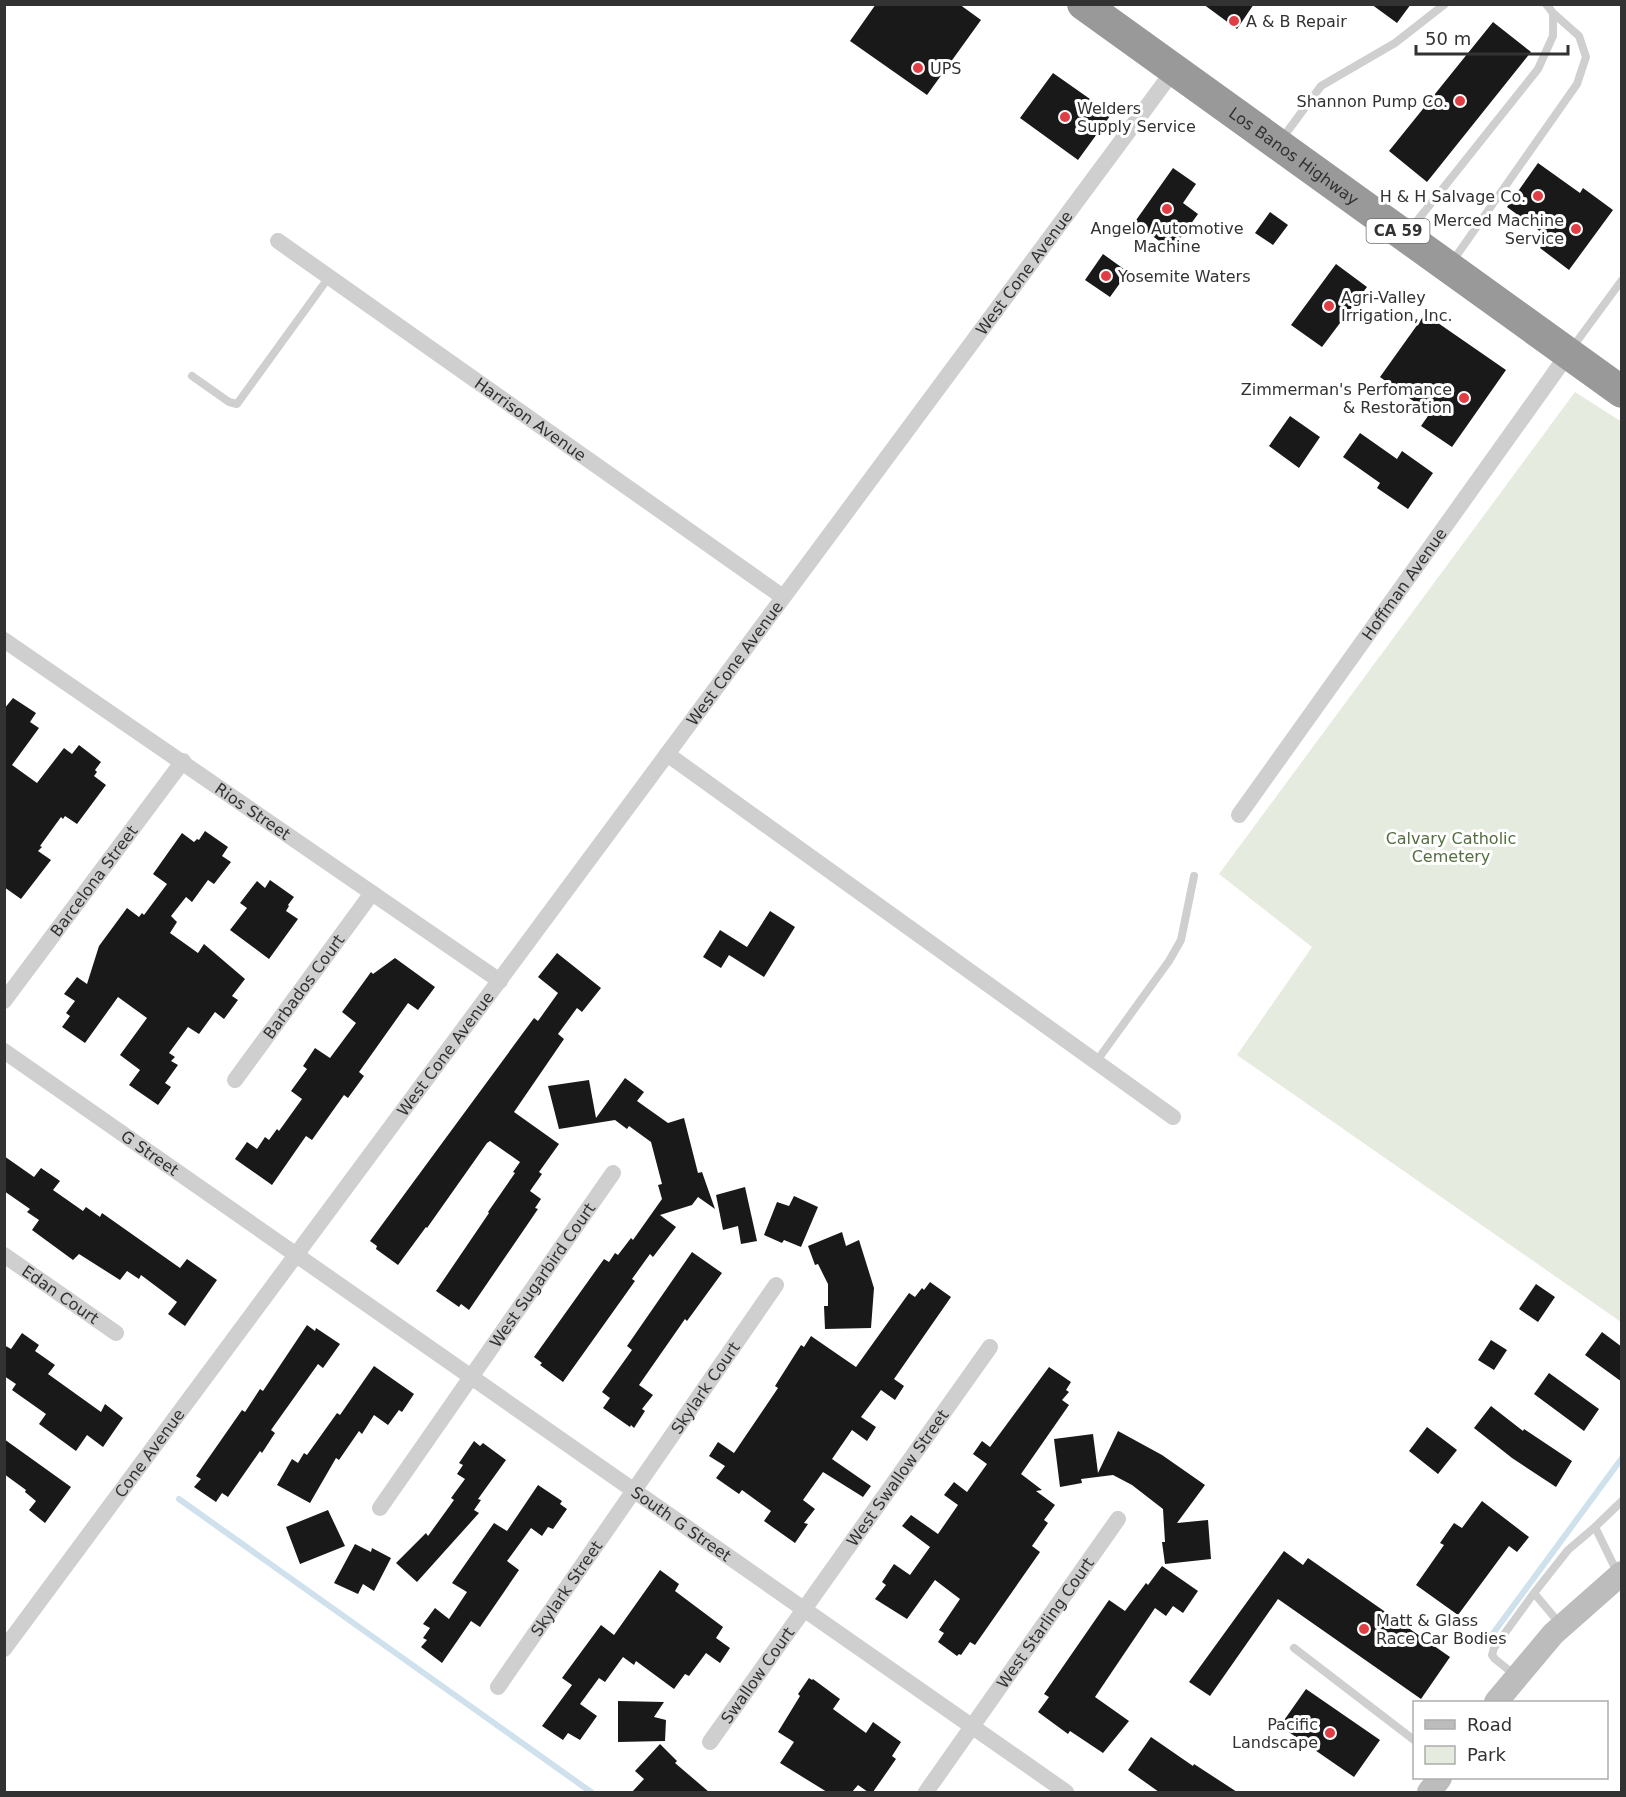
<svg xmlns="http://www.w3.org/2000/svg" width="1626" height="1797" viewBox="0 0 1626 1797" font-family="'DejaVu Sans',sans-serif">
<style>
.green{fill:#e5ebdf}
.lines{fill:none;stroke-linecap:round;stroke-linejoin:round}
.stream{stroke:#cfe1ed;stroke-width:6}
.building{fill:#191919}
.lane{stroke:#cfcfcf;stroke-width:8}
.street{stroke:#cfcfcf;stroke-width:16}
.secondary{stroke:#bcbcbc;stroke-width:24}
.highway{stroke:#999;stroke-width:32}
.poi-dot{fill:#e13d45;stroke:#fff;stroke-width:2}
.labels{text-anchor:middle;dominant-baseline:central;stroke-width:6;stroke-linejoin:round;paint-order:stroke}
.shield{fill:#fff;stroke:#707070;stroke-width:1.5}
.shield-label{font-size:15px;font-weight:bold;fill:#323232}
.poi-label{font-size:16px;fill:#323232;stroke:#fff;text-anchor:start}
.street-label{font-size:16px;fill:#323232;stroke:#fff}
.park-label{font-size:16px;fill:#546e40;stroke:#fff}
</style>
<rect width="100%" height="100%" fill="#fff"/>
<!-- green -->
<path class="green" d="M 1575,392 L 1622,422 L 1621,1322 L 1237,1055 L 1312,947 L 1219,874 Z"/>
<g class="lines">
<!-- stream -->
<path class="stream" d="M 179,1499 L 591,1792
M 1489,1639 L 1622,1458"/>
</g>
<!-- building -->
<path class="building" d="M 876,4 L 959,4 L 981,20 L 927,95 L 850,41 Z
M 1203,4 L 1254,4 L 1237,29 Z
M 1371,4 L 1411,4 L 1397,23 Z
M 1493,22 L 1531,52 L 1427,182 L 1389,151 Z
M 1053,73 L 1090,99 L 1110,116 L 1078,160 L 1020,118 Z
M 1538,163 L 1580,193 L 1583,188 L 1613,210 L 1569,270 L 1540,248 L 1548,237 L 1507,207 Z
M 1173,168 L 1196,184 L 1183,203 L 1198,214 L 1172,250 L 1134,223 Z
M 1270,212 L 1288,225 L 1273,245 L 1255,233 Z
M 1103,254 L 1128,272 L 1110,297 L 1085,280 Z
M 1336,264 L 1367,287 L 1322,347 L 1291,325 Z
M 1425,314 L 1506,370 L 1452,447 L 1421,426 L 1430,413 L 1380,377 Z
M 1290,416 L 1320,437 L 1299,468 L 1269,446 Z
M 1360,433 L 1397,459 L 1402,451 L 1433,473 L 1408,509 L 1377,488 L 1380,483 L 1343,457 Z
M 13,698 L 36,713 L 30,722 L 39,728 L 12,765 L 37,783 L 64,748 L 72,754 L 79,745 L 101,762 L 95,770 L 97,772 L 94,776 L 106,785 L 77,824 L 65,816 L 63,819 L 61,817 L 40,846 L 42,847 L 38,851 L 51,860 L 21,899 L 4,887 L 4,709 Z
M 205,831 L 228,847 L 222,856 L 231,862 L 214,884 L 208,880 L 192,902 L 186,897 L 171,916 L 177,922 L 170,933 L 198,953 L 204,944 L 245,979 L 232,996 L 238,1000 L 224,1019 L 215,1012 L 199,1034 L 188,1027 L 169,1053 L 175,1057 L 171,1061 L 178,1065 L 165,1083 L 171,1087 L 158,1105 L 129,1085 L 140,1070 L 120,1055 L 147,1018 L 118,997 L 85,1043 L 62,1027 L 70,1016 L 66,1013 L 75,1001 L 64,994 L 77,977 L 87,984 L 99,946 L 127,908 L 139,917 L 142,913 L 144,915 L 167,884 L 153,874 L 182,833 L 194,842 L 197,839 L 199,840 Z
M 270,880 L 294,897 L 288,905 L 289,906 L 286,911 L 298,919 L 269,959 L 230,930 L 247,908 L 240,903 L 257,881 L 265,888 Z
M 770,911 L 795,927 L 764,977 L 729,955 L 721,968 L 703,957 L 720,930 L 747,947 Z
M 557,953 L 601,988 L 582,1012 L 577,1008 L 558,1034 L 564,1039 L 514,1112 L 559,1144 L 539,1172 L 542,1174 L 530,1191 L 541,1199 L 535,1208 L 538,1209 L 469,1310 L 461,1304 L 459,1307 L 436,1291 L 489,1213 L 488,1212 L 515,1173 L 513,1172 L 520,1162 L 490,1141 L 487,1143 L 427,1228 L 426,1227 L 398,1265 L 376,1249 L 377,1246 L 370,1241 L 534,1018 L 538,1021 L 558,993 L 538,977 Z
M 395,958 L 435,987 L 418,1010 L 408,1003 L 359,1072 L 364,1076 L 348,1098 L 344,1095 L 312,1140 L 306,1136 L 272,1185 L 235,1159 L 247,1142 L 257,1149 L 265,1137 L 269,1140 L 277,1129 L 279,1131 L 302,1099 L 291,1091 L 307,1069 L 303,1066 L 315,1048 L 330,1058 L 356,1023 L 342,1012 L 371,972 L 373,974 Z
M 625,1078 L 644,1092 L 637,1101 L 668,1123 L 684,1118 L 698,1173 L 702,1172 L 715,1209 L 698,1197 L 692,1205 L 660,1215 L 676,1227 L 653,1257 L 650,1254 L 632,1279 L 635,1281 L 563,1382 L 540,1365 L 542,1363 L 534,1357 L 604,1259 L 609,1262 L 615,1253 L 618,1255 L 631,1238 L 633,1240 L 662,1199 L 658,1185 L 662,1184 L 651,1142 L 629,1126 L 627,1129 L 615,1120 L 559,1129 L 548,1086 L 589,1080 L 596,1118 Z
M 4,1156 L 34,1177 L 41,1168 L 60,1181 L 53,1190 L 83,1211 L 86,1207 L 100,1217 L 102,1213 L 180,1268 L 187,1259 L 217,1280 L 185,1326 L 168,1314 L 177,1302 L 141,1275 L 139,1279 L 127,1271 L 120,1280 L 79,1254 L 73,1260 L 32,1230 L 39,1220 L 27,1212 L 30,1209 L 4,1191 Z
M 745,1187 L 757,1241 L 741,1244 L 738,1226 L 723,1230 L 716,1195 Z
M 794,1196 L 818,1207 L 801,1247 L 784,1240 L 782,1243 L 764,1235 L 777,1202 L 789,1206 Z
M 842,1232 L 846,1246 L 859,1240 L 874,1288 L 871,1328 L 825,1329 L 824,1306 L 828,1306 L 828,1284 L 818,1264 L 815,1265 L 808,1246 Z
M 692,1252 L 722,1273 L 687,1321 L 685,1319 L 639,1385 L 653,1395 L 642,1409 L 645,1411 L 634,1428 L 631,1425 L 630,1427 L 603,1408 L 610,1398 L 602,1392 L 632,1350 L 627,1346 Z
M 930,1282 L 951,1297 L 894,1379 L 904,1386 L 895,1400 L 881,1390 L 861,1417 L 876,1427 L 867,1441 L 852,1430 L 832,1459 L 871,1486 L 863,1497 L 823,1472 L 803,1500 L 815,1509 L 804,1523 L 808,1524 L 795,1543 L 764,1521 L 771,1511 L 742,1490 L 739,1494 L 716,1478 L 725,1466 L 709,1456 L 718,1442 L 734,1453 L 778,1388 L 775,1386 L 801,1345 L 804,1347 L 811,1336 L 856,1367 L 909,1293 L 915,1297 L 922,1288 L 924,1290 Z
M 1536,1284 L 1555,1297 L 1538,1322 L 1519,1309 Z
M 307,1325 L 315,1331 L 316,1328 L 340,1344 L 323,1368 L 318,1364 L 271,1430 L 275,1433 L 262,1453 L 260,1451 L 228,1497 L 222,1493 L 216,1502 L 194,1487 L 201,1479 L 196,1476 L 242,1410 L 245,1412 L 260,1389 L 263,1391 Z
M 1602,1332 L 1622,1347 L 1622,1382 L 1585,1355 Z
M 22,1333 L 39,1345 L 35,1351 L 55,1365 L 48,1374 L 101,1412 L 105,1404 L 123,1418 L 103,1447 L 87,1435 L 76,1451 L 39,1424 L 46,1414 L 12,1390 L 16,1384 L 4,1376 L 4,1345 L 11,1349 Z
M 1491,1340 L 1507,1350 L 1494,1370 L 1478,1360 Z
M 374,1366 L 414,1394 L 402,1412 L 399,1410 L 388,1425 L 374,1415 L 362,1434 L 359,1431 L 339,1460 L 336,1458 L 310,1503 L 277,1485 L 292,1459 L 298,1463 L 304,1453 L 307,1455 L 337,1413 L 340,1415 Z
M 1049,1367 L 1071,1382 L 1066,1390 L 1069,1392 L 1062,1400 L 1069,1405 L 1021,1474 L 1042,1490 L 1036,1491 L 1055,1505 L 1044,1520 L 1048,1523 L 1032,1546 L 1040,1552 L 975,1645 L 970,1642 L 961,1655 L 959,1654 L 957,1656 L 938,1642 L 944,1633 L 939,1630 L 960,1599 L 935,1580 L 907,1619 L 875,1599 L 886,1585 L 882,1582 L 894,1564 L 910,1575 L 930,1547 L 902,1526 L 911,1515 L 938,1534 L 958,1505 L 944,1495 L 954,1482 L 967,1492 L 987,1464 L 973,1454 L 982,1441 L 990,1447 Z
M 1549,1373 L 1599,1409 L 1584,1431 L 1534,1394 Z
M 1491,1406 L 1523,1431 L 1524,1429 L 1572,1461 L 1556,1487 L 1512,1458 L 1474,1428 Z
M 1427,1427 L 1457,1450 L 1438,1474 L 1409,1451 Z
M 1118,1431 L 1162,1455 L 1205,1485 L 1177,1523 L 1208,1520 L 1211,1559 L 1165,1564 L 1162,1542 L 1165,1542 L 1163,1509 L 1132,1485 L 1113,1475 L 1081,1479 L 1082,1483 L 1060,1487 L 1054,1439 L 1093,1434 L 1098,1473 Z
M 4,1439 L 71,1487 L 45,1523 L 29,1510 L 36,1501 L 25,1492 L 26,1490 L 4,1474 Z
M 474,1441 L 480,1446 L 483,1443 L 506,1460 L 478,1499 L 481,1500 L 474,1510 L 479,1513 L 417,1582 L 396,1563 L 426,1533 L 428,1536 L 454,1500 L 451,1498 L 465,1479 L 457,1474 L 463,1465 L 459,1463 Z
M 538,1485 L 562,1501 L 560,1504 L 567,1509 L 553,1529 L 548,1527 L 542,1536 L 531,1528 L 507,1561 L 519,1570 L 480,1627 L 471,1621 L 442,1663 L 421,1647 L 427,1640 L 423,1638 L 430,1628 L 423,1624 L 435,1608 L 449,1619 L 467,1592 L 452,1583 L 494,1523 L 507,1531 Z
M 1482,1501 L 1529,1537 L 1517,1552 L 1509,1546 L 1458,1615 L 1416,1585 L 1444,1545 L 1440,1543 L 1454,1523 L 1462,1528 Z
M 328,1510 L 345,1546 L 300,1564 L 286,1527 Z
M 355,1544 L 371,1552 L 372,1548 L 391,1558 L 374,1591 L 363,1584 L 358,1594 L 334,1583 Z
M 1284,1551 L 1303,1565 L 1308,1558 L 1450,1657 L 1421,1699 L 1278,1599 L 1210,1696 L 1189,1682 Z
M 1162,1566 L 1198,1591 L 1183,1613 L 1173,1606 L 1166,1616 L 1155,1608 L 1095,1697 L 1129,1721 L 1103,1753 L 1070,1731 L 1068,1734 L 1038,1712 L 1049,1697 L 1044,1694 L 1109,1600 L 1125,1611 L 1146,1583 L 1148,1585 Z
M 660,1570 L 679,1584 L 675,1591 L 723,1627 L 716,1638 L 730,1648 L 720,1663 L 706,1653 L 689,1676 L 685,1674 L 674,1689 L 636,1661 L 634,1665 L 623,1657 L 605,1682 L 599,1678 L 580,1704 L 597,1716 L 580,1740 L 568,1733 L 563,1740 L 542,1726 L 572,1685 L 562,1678 L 601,1625 L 614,1635 Z
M 809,1678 L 812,1680 L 813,1679 L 840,1699 L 833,1709 L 866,1733 L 873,1722 L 901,1742 L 892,1756 L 896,1759 L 873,1792 L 868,1792 L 858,1785 L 852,1792 L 827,1792 L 780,1763 L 794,1742 L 778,1732 L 800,1696 L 798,1694 Z
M 1306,1689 L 1380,1740 L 1354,1777 L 1280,1726 Z
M 618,1701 L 664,1702 L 654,1717 L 666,1720 L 665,1741 L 618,1742 Z
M 1151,1737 L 1193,1766 L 1194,1764 L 1237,1792 L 1159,1792 L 1128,1770 Z
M 660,1744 L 677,1761 L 675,1763 L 709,1792 L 632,1792 L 644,1779 L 635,1771 Z"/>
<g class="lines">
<!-- lane -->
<path class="lane" d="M 1281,140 L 1321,86 L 1395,43 L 1445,4
M 1409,231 L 1538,69 L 1553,36 L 1553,13 L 1546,4
M 1452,262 L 1577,84 L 1586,57 L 1579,36 L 1553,13
M 1572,348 L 1622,280
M 192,376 L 229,402 L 237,404 L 329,277
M 1096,1062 L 1169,961 L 1181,940 L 1194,876
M 1618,1574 L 1595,1527 L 1622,1501
M 1560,1624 L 1534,1593 L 1568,1550 L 1595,1527
M 1294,1648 L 1414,1740
M 1516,1676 L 1495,1659 L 1492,1655 L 1494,1648 L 1534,1593"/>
<!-- street -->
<g class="street">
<path id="s1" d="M 278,241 L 783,597"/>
<path id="s2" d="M 4,640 L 500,981"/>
<path d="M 667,754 L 1173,1117"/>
<path id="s3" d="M 1239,815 L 1568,354"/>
<path id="s4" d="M 4,1001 L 183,761"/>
<path id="s5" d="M 4,1051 L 1066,1792"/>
<path id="s6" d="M 235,1080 L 372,893"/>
<path id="s7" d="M 4,1255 L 116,1333"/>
<path id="s8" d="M 380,1508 L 613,1173"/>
<path id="s9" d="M 4,1649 L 1174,70"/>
<path id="s10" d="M 498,1687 L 776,1285"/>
<path id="s11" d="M 710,1742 L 990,1347"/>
<path id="s12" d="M 926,1792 L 1118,1519"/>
</g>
<!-- secondary -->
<path class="secondary" d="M 1496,1702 L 1553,1634 L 1622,1573
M 1429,1792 L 1440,1778"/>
<!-- highway -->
<path class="highway" id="s13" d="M 1083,4 L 1622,392"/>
</g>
<!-- markers -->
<g class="poi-dot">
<circle cx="1234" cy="21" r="6"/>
<circle cx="918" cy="68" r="6"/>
<circle cx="1460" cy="101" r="6"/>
<circle cx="1065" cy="117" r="6"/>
<circle cx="1538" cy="196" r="6"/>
<circle cx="1167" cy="209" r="6"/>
<circle cx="1576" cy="229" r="6"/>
<circle cx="1106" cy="276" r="6"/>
<circle cx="1329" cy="306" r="6"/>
<circle cx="1464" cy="398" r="6"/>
<circle cx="1364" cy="1629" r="6"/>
<circle cx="1330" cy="1733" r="6"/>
</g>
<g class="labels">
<!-- shield labels -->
<rect class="shield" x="1366.5" y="219" width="63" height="24" rx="4.5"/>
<g class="shield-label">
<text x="1398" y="231">CA 59</text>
</g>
<!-- poi labels -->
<g class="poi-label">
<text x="1246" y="21">A &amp; B Repair</text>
<text x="930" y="68">UPS</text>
<text x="1448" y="101" text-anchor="end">Shannon Pump Co.</text>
<text x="1077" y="108">Welders<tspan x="1077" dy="18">Supply Service</tspan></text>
<text x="1526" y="196" text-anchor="end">H &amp; H Salvage Co.</text>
<text x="1564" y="220" text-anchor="end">Merced Machine<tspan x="1564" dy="18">Service</tspan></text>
<text x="1167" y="228" text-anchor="middle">Angelo Automotive<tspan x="1167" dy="18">Machine</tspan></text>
<text x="1118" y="276">Yosemite Waters</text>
<text x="1341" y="297">Agri-Valley<tspan x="1341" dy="18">Irrigation, Inc.</tspan></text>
<text x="1452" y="389" text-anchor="end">Zimmerman's Perfomance<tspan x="1452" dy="18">&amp; Restoration</tspan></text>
<text x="1376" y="1620">Matt &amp; Glass<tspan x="1376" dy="18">Race Car Bodies</tspan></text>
<text x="1318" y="1724" text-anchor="end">Pacific<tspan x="1318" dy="18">Landscape</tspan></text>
</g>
<!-- street labels -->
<g class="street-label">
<text stroke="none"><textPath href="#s13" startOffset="260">Los Banos Highway</textPath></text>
<text stroke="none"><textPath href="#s9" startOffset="1713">West Cone Avenue</textPath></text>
<text stroke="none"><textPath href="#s1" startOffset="309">Harrison Avenue</textPath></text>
<text stroke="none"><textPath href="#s3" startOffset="284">Hoffman Avenue</textPath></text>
<text stroke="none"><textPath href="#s9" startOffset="1227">West Cone Avenue</textPath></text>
<text stroke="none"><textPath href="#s2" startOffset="302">Rios Street</textPath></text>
<text stroke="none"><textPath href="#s4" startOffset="150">Barcelona Street</textPath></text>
<text stroke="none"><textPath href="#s6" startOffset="116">Barbados Court</textPath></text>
<text stroke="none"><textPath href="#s9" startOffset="741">West Cone Avenue</textPath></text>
<text stroke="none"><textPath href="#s5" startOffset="178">G Street</textPath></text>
<text stroke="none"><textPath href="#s8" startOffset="284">West Sugarbird Court</textPath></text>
<text stroke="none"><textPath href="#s7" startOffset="69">Edan Court</textPath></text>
<text stroke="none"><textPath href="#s10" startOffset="364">Skylark Court</textPath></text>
<text stroke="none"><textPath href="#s9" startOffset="244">Cone Avenue</textPath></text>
<text stroke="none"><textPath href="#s11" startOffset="324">West Swallow Street</textPath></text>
<text stroke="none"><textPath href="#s5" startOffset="826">South G Street</textPath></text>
<text stroke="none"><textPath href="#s10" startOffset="120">Skylark Street</textPath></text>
<text stroke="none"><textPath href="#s12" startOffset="207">West Starling Court</textPath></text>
<text stroke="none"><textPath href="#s11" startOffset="82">Swallow Court</textPath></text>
</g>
<!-- park labels -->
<g class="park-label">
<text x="1451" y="838">Calvary Catholic<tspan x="1451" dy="18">Cemetery</tspan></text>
</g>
</g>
<!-- border -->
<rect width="1626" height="1797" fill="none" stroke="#323232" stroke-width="12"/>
<!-- legend -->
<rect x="1413" y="1701" width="195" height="78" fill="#ffffff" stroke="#adadad" stroke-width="1.5"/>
<rect x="1425" y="1720" width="30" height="9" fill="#bcbcbc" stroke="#adadad" stroke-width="1.5"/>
<text x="1467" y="1731" font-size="18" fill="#323232">Road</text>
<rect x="1425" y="1746" width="30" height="18" fill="#e5ebdf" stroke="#adadad" stroke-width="1.5"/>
<text x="1467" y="1761" font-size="18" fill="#323232">Park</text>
<!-- scale -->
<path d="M1416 45v9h152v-9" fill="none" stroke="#323232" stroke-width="3"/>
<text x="1425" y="45" font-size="18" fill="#323232" stroke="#ffffff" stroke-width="4.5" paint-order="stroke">50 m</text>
</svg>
